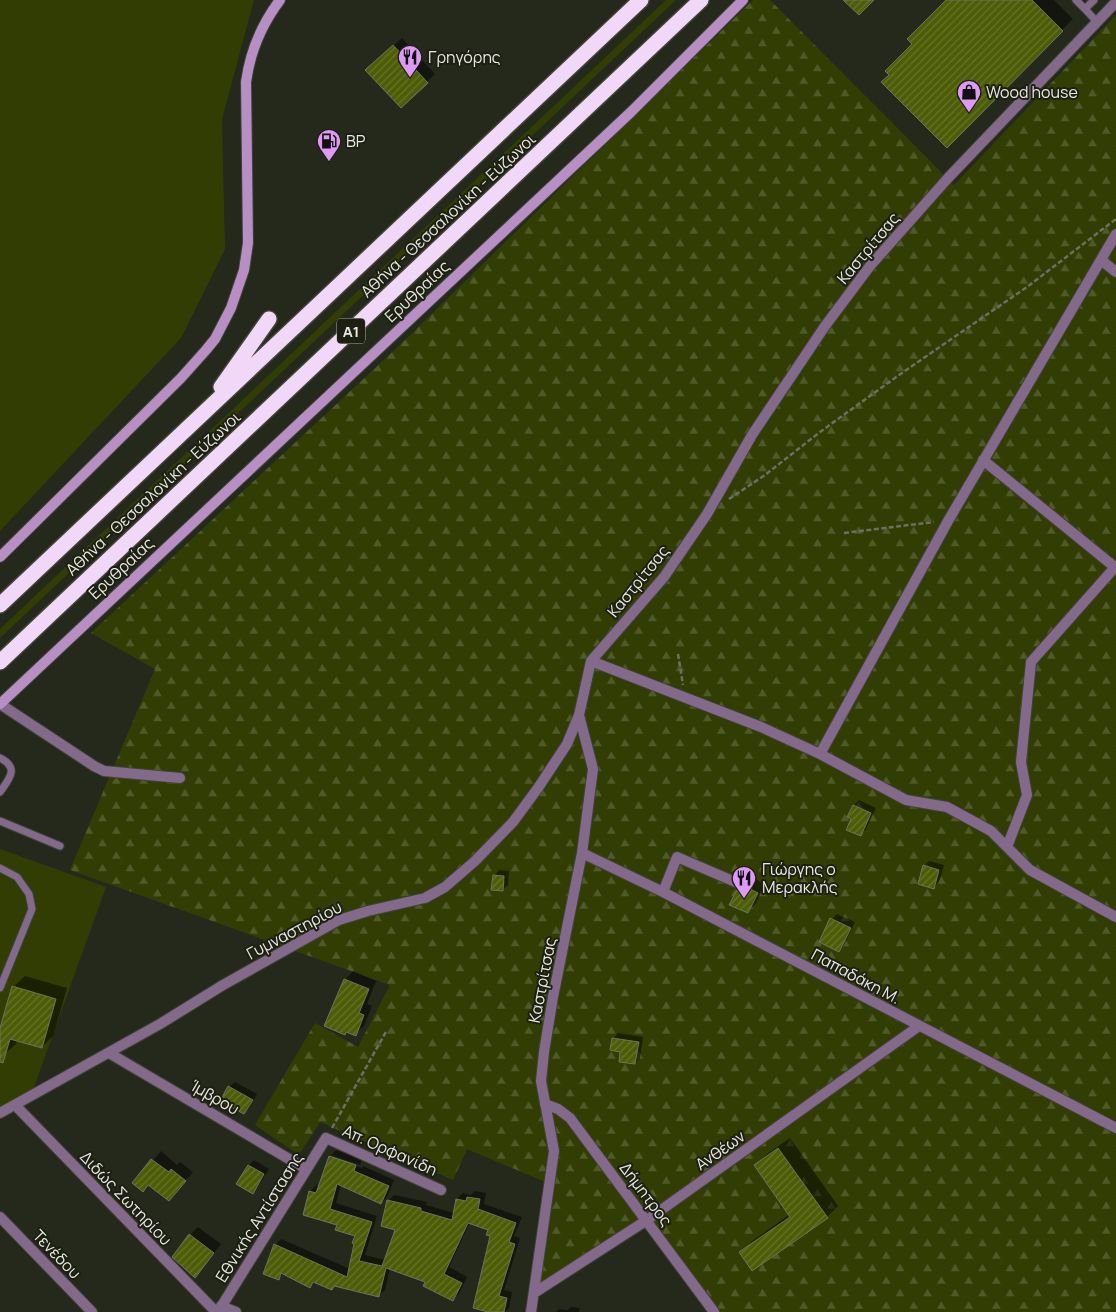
<svg xmlns="http://www.w3.org/2000/svg" width="1116" height="1312" viewBox="0 0 1116 1312" font-family="Manrope,sans-serif">
<style>
.green{fill:#323d04}
.forest{fill:url(#forest-firs)}
.shadow{fill:#0007}
.building{fill:url(#building-hatch);stroke:#6e7263}
.lines{fill:none;stroke-linecap:round;stroke-linejoin:round}
.lane-casing{stroke:#404437;stroke-width:9}
.street-casing{stroke:#404437;stroke-width:12}
.secondary-casing{stroke:#404437;stroke-width:12}
.highway-casing{stroke:#404437;stroke-width:18}
.path{stroke:#6c6f64;stroke-width:2.5;stroke-dasharray:5 2.5;stroke-linecap:butt}
.lane{stroke:#836a8b;stroke-width:7}
.street{stroke:#836a8b;stroke-width:10}
.secondary{stroke:#b78fc5;stroke-width:10}
.highway{stroke:#f1d8f9;stroke-width:15}
.labels{text-anchor:middle;dominant-baseline:central;stroke-width:4;stroke-linejoin:round;paint-order:stroke}
.shield{fill:#1c1f12;stroke:#abada4;stroke-width:1}
.shield-label{font-size:15px;font-weight:bold;fill:#e8eae2}
.poi-label{font-size:16px;fill:#e8eae2;stroke:#1c1f12;text-anchor:start}
.street-label{font-size:16px;fill:#e8eae2;stroke:#1c1f12}
</style>
<defs>
<pattern id="forest-firs" width="22" height="20" patternUnits="userSpaceOnUse" patternTransform="scale(1.25)"><rect width="22" height="20" fill="#323d04"/><path d="M5 1l3.5 6h-7zM16 11l3.5 6h-7z" fill="#505928"/></pattern>
<pattern id="building-hatch" width="6" height="6" patternUnits="userSpaceOnUse" patternTransform="scale(1.25)"><rect width="6" height="6" fill="#4d5c06"/><path d="M-1 1l2-2M0 6l6-6M5 7l2-2" fill="none" stroke="#67742a"/></pattern>
</defs>
<rect width="100%" height="100%" fill="#25291b"/>
<!-- green -->
<path class="green" d="M 0,0 L 254,0 L 222,119 L 225,249 L 181,338 L 0,531 Z
M 666,0 L 676,0 L 0,638 L 0,629 Z
M 0,849 L 106,887 L 29,1101 L 0,1117 Z"/>
<!-- forest -->
<path class="forest" d="M 753,0 L 770,0 L 954,185 L 1116,15 L 1116,1312 L 710,1312 L 644,1221 L 534,1291 L 550,1184 L 467,1149 L 453,1180 L 320,1122 L 299,1155 L 255,1125 L 315,1023 L 358,1047 L 390,985 L 70,870 L 155,669 L 91,633 L 403,342 Z"/>
<!-- shadow -->
<path class="shadow" d="M 948,0 L 1054,0 L 1073,19 L 947,146 L 913,44 Z
M 402,38 L 435,74 L 401,106 L 375,62 Z
M 859,800 L 876,808 L 866,829 L 861,835 L 853,818 L 849,817 L 854,805 Z
M 929,861 L 944,865 L 939,882 L 934,887 L 924,866 Z
M 499,870 L 509,871 L 508,885 L 502,890 L 494,876 Z
M 755,879 L 765,884 L 756,903 L 748,911 L 738,891 L 746,882 L 751,883 Z
M 837,914 L 855,922 L 844,945 L 839,950 L 832,919 Z
M 353,971 L 376,981 L 367,1004 L 372,1006 L 364,1026 L 355,1034 L 347,1031 L 345,1033 L 345,980 Z
M 25,976 L 67,988 L 53,1036 L 42,1047 L 17,1040 L 16,1044 L 4,1055 L 0,1054 L 0,1032 L 13,987 Z
M 618,1033 L 643,1037 L 640,1058 L 635,1063 L 622,1050 L 613,1039 Z
M 235,1082 L 257,1094 L 249,1108 L 244,1113 L 229,1087 Z
M 790,1138 L 838,1206 L 827,1217 L 741,1253 L 752,1241 L 790,1214 L 756,1165 L 767,1154 Z
M 336,1150 L 362,1159 L 360,1165 L 331,1155 L 331,1158 L 362,1168 L 363,1166 L 394,1180 L 387,1197 L 381,1203 L 341,1185 L 336,1203 L 377,1216 L 365,1255 L 385,1260 L 396,1229 L 388,1201 L 394,1195 L 427,1202 L 426,1205 L 454,1213 L 457,1199 L 463,1193 L 471,1195 L 475,1191 L 486,1193 L 484,1204 L 522,1217 L 514,1236 L 520,1238 L 504,1290 L 512,1292 L 509,1308 L 505,1312 L 493,1312 L 491,1235 L 490,1229 L 470,1222 L 449,1267 L 467,1277 L 459,1294 L 453,1300 L 426,1281 L 390,1268 L 385,1290 L 379,1296 L 336,1285 L 332,1289 L 315,1282 L 310,1286 L 284,1273 L 278,1278 L 275,1245 L 281,1239 L 350,1269 L 356,1235 L 338,1224 L 310,1192 L 316,1185 L 319,1186 L 330,1156 Z
M 161,1151 L 177,1165 L 180,1162 L 193,1172 L 169,1200 L 149,1184 L 134,1183 Z
M 254,1160 L 269,1169 L 258,1187 L 253,1192 L 249,1165 Z
M 198,1227 L 221,1244 L 195,1277 L 190,1235 Z
M 571,1307 L 580,1308 L 579,1312 L 556,1312 L 559,1309 L 568,1310 Z"/>
<!-- building -->
<path class="building" d="M 843,0 L 874,0 L 859,15 Z
M 946,0 L 1032,0 L 1063,31 L 947,148 L 881,82 L 889,75 L 885,71 L 912,44 L 907,39 Z
M 393,45 L 428,83 L 401,108 L 365,70 Z
M 853,805 L 871,813 L 861,836 L 846,830 L 851,819 L 847,817 Z
M 923,865 L 939,870 L 934,889 L 918,884 Z
M 493,875 L 504,876 L 503,891 L 491,890 Z
M 746,887 L 758,893 L 748,913 L 729,905 L 737,890 L 741,891 Z
M 830,918 L 851,928 L 839,952 L 819,942 Z
M 344,979 L 369,989 L 359,1013 L 364,1015 L 356,1036 L 346,1032 L 345,1035 L 324,1026 Z
M 12,986 L 56,999 L 42,1048 L 10,1039 L 3,1063 L 0,1062 L 0,1028 Z
M 612,1038 L 639,1042 L 635,1064 L 619,1062 L 620,1052 L 610,1050 Z
M 228,1086 L 253,1100 L 244,1114 L 220,1101 Z
M 778,1148 L 828,1218 L 752,1271 L 739,1252 L 790,1217 L 754,1165 Z
M 329,1156 L 356,1165 L 354,1171 L 389,1186 L 381,1204 L 337,1184 L 330,1209 L 372,1222 L 359,1261 L 382,1266 L 395,1230 L 381,1226 L 387,1200 L 421,1208 L 421,1211 L 452,1220 L 456,1199 L 466,1201 L 467,1197 L 480,1199 L 478,1209 L 516,1223 L 509,1242 L 515,1244 L 499,1296 L 507,1298 L 504,1312 L 488,1312 L 473,1308 L 490,1236 L 486,1235 L 488,1230 L 468,1223 L 444,1274 L 462,1283 L 453,1301 L 423,1286 L 425,1282 L 386,1268 L 379,1297 L 334,1286 L 332,1290 L 313,1282 L 310,1288 L 281,1273 L 279,1280 L 263,1274 L 274,1244 L 347,1277 L 354,1244 L 352,1243 L 355,1236 L 335,1230 L 337,1225 L 303,1215 L 309,1191 L 316,1193 Z
M 151,1159 L 169,1172 L 171,1169 L 186,1181 L 169,1201 L 148,1185 L 143,1192 L 132,1183 Z
M 248,1165 L 264,1174 L 253,1194 L 236,1184 Z
M 189,1234 L 214,1253 L 195,1278 L 172,1257 Z"/>
<g class="lines">
<!-- lane casing -->
<g class="lane-casing">
<path id="lane" d="M 1076,0 L 1085,9 L 1094,0
M 1085,9 L 1097,22
M 0,758 C 20,768 9,779 0,792
M 0,821 L 60,846
M 0,868 L 17,877 L 29,894 L 32,909 L 0,988"/>
</g>
<!-- street casing -->
<g class="street-casing">
<path id="street" d="M 1101,260 L 1116,272
M 983,460 L 1116,568
M 591,661 L 761,727 L 820,754 L 906,800 L 947,807 L 991,831 L 1030,870 L 1116,917
M 0,704 L 94,766 L 104,771 L 180,778
M 820,754 L 948,521 L 1116,234
M 1007,847 L 1027,795 L 1021,762 L 1031,662 L 1116,566
M 582,853 L 663,892 L 1116,1128
M 663,892 L 677,857 L 740,884
M 109,1053 L 306,1169
M 545,1104 L 558,1109 L 570,1118 L 714,1312
M 15,1105 L 216,1312
M 0,1113 L 160,1024 L 223,985 L 339,920 L 368,911 L 425,898 L 445,887 L 475,861 L 513,822 L 538,788 L 567,744 L 579,715
M 0,1217 L 92,1312
M 534,1293 L 647,1220 L 919,1026
M 221,1306 L 236,1312
M 218,1312 L 326,1138 L 441,1190
M 531,1312 L 554,1151 L 541,1081 L 544,1052 L 553,997 L 582,853 L 593,769 L 579,715 L 591,661 L 664,577 L 707,514 L 752,435 L 825,326 L 870,266 L 948,178 L 1116,2"/>
</g>
<!-- secondary casing -->
<g class="secondary-casing">
<path id="secondary" d="M 0,557 L 181,378 L 206,350 L 215,339 L 231,308 L 244,270 L 248,243 L 246,82 C 250,52 262,24 280,0
M 0,704 L 631,112 L 743,0"/>
</g>
<!-- highway casing -->
<g class="highway-casing">
<path id="highway" d="M 221,387 L 269,319
M 0,605 L 641,0
M 0,662 L 701,0"/>
</g>
<!-- path -->
<path class="path" d="M 729,499 L 765,475 L 820,432 L 899,375 L 1027,287 L 1116,219
M 844,533 L 934,522
M 678,654 L 683,685
M 332,1128 L 387,1030"/>
<!-- lane -->
<use href="#lane" class="lane"/>
<!-- street -->
<use href="#street" class="street"/>
<!-- secondary -->
<use href="#secondary" class="secondary"/>
<!-- highway -->
<use href="#highway" class="highway"/>
</g>
<!-- icons -->
<defs>
<g id="restaurant-pin" transform="scale(1.25)"><path d="M0 17L-7.5 6A9.5 9.5 0 1 1 7.5 6Z" fill="#dd99f3" stroke="#1c1f12"/><path d="M-5-6h1v4h1v-4h1v4h1v-4h1v5L-1.5 .5V6h-2V.5L-5-1ZM5-6V6H3V1.5H1.5Q1.5-4 5-6Z" fill="#111"/></g>
<g id="shop-pin" transform="scale(1.25)"><path d="M0 17L-7.5 6A9.5 9.5 0 1 1 7.5 6Z" fill="#dd99f3" stroke="#1c1f12"/><path d="M-5-2.5h2.3a2.7 3.5 0 0 1 5.4 0H5L5.5 6h-11ZM-1.5-2.5h3a1.5 2.3 0 0 0-3 0Z" fill="#111"/></g>
<g id="fuel-pin" transform="scale(1.25)"><path d="M0 17L-7.5 6A9.5 9.5 0 1 1 7.5 6Z" fill="#dd99f3" stroke="#1c1f12"/><path d="M-5.5-6h7V0h2V4h1.3V-2.5L3-4.5l.8-.8L6-3V5H2.5V1h-1V6h-7ZM-4.2-4.7v3.2H.2V-4.7Z" fill="#111"/></g>
</defs>
<g fill-rule="evenodd">
<use href="#restaurant-pin" x="410" y="57"/>
<use href="#shop-pin" x="969" y="92"/>
<use href="#fuel-pin" x="329" y="141"/>
<use href="#restaurant-pin" x="744" y="878"/>
</g>
<g class="labels">
<!-- shield labels -->
<rect class="shield" x="337" y="318.5" width="28" height="25" rx="4"/>
<g class="shield-label">
<text x="351" y="331">Α1</text>
</g>
<!-- poi labels -->
<g class="poi-label">
<text x="428" y="57">Γρηγόρης</text>
<text x="986" y="92">Wood house</text>
<text x="346" y="141">BP</text>
<text x="762" y="869">Γιώργης ο<tspan x="762" dy="18">Μερακλής</tspan></text>
</g>
<!-- street labels -->
<g class="street-label">
<text transform="translate(448 215) rotate(-43)">Αθήνα - Θεσσαλονίκη - Εύζωνοι</text>
<text transform="translate(868 248) rotate(-50)">Καστρίτσας</text>
<text transform="translate(417 291) rotate(-43)">Ερυθραίας</text>
<text transform="translate(153 493) rotate(-43)">Αθήνα - Θεσσαλονίκη - Εύζωνοι</text>
<text transform="translate(121 568) rotate(-43)">Ερυθραίας</text>
<text transform="translate(638 581) rotate(-51)">Καστρίτσας</text>
<text transform="translate(294 930) rotate(-28)">Γυμναστηρίου</text>
<text transform="translate(856 976) rotate(28)">Παπαδάκη Μ.</text>
<text transform="translate(542 980) rotate(-79)">Καστρίτσας</text>
<text transform="translate(215 1097) rotate(30)">Ίμβρου</text>
<text transform="translate(390 1150) rotate(24)">Απ. Ορφανίδη</text>
<text transform="translate(720 1150) rotate(-35)">Ανθέων</text>
<text transform="translate(646 1194) rotate(53)">Δήμητρος</text>
<text transform="translate(126 1198) rotate(46)">Διδώς Σωτηρίου</text>
<text transform="translate(259 1217) rotate(-58)">Εθνικής Αντίστασης</text>
<text transform="translate(57 1254) rotate(46)">Τενέδου</text>
</g>
</g>
</svg>
